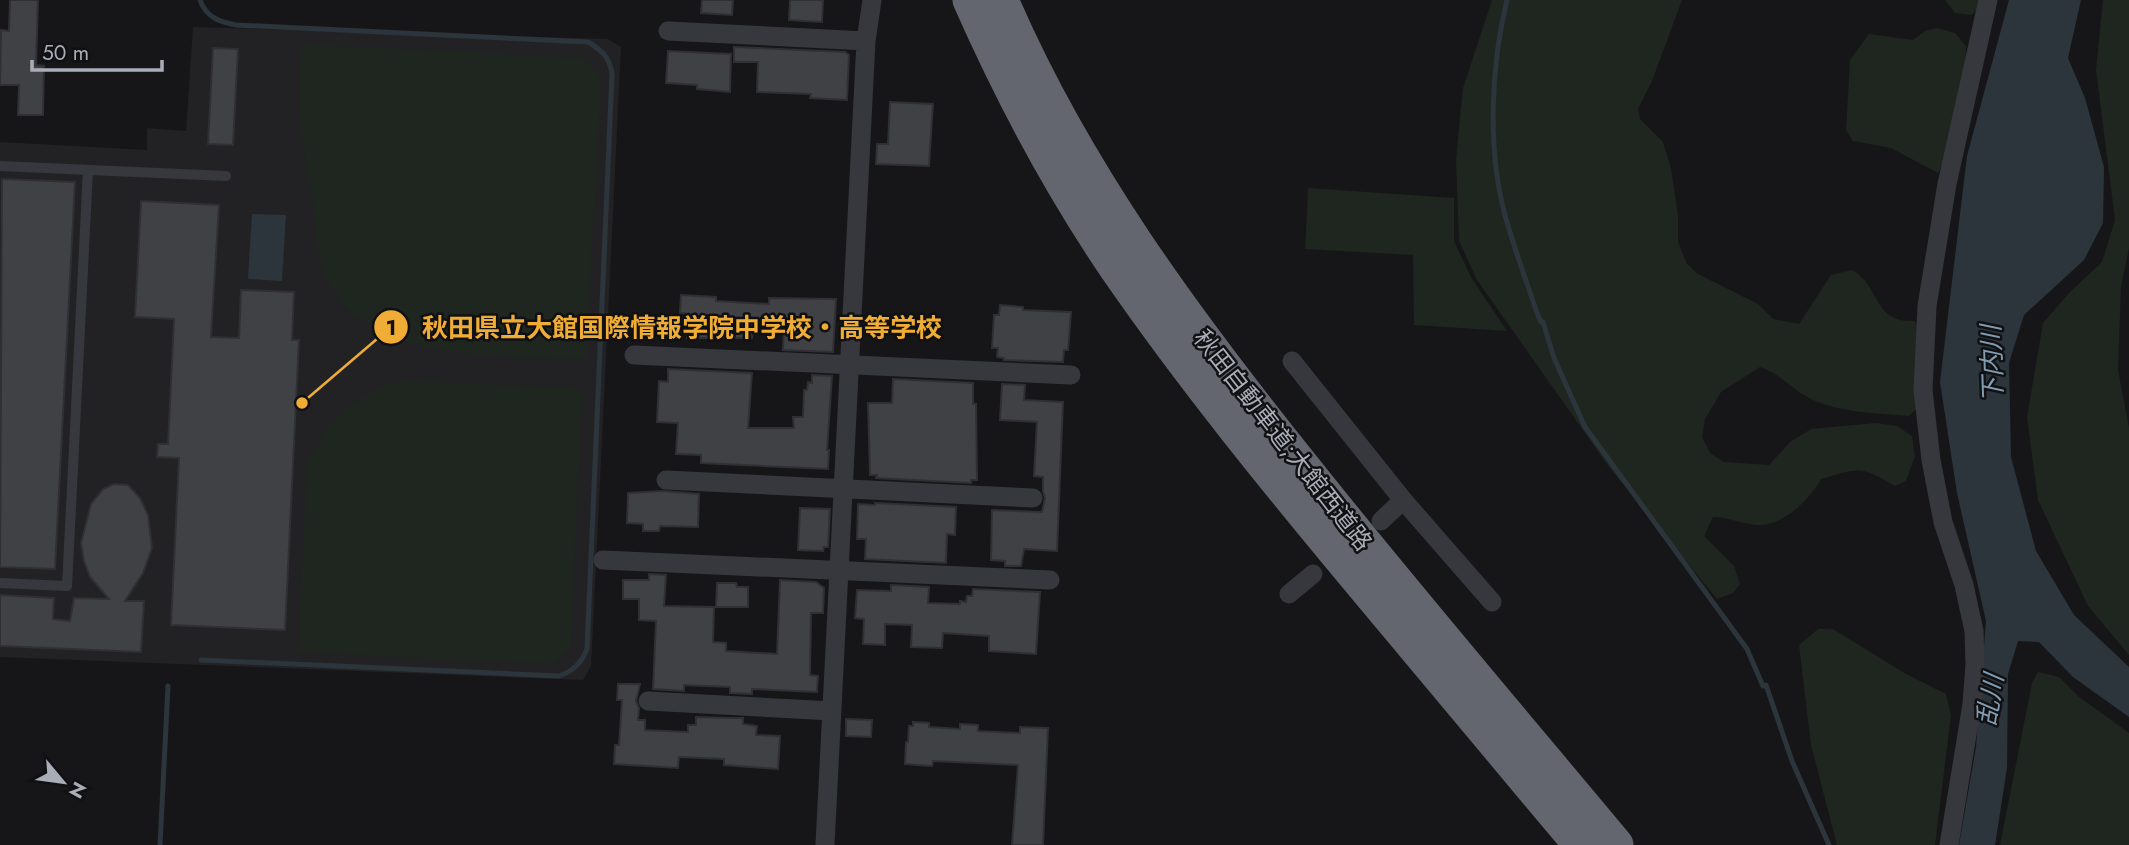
<svg xmlns="http://www.w3.org/2000/svg" width="2129" height="845" viewBox="0 0 2129 845" font-family="Jost,'Noto Sans JP',sans-serif">
<style>
.built{fill:#222225}
.green{fill:#1e261f}
.water{fill:#2c353c}
.lines{fill:none;stroke-linecap:round;stroke-linejoin:round}
.stream{stroke:#2c353c;stroke-width:5}
.building{fill:#404145;stroke:#303034;stroke-width:2}
.lane{stroke:#37383d;stroke-width:10}
.street{stroke:#37383d;stroke-width:19}
.highway{stroke:#63666e;stroke-width:35}
.labels{text-anchor:middle;dominant-baseline:central;stroke-width:5;stroke-linejoin:round;paint-order:stroke}
.street-label{font-size:24px;fill:#a8adb8;stroke:#111113}
.water-label{font-size:26px;font-style:italic;fill:#809cb2;stroke:#111113}
.leader{fill:none;stroke:#efad36;stroke-width:2.5}
.callout-dot{fill:#efad36;stroke:#111113;stroke-width:2.5}
.mark-label{font-size:21px;text-anchor:middle;font-weight:bold;fill:#111}
.callout-label{font-size:26px;text-anchor:middle;font-weight:bold;fill:#efad36;stroke:#111113;stroke-width:5;stroke-linejoin:round;paint-order:stroke}
</style>
<rect width="100%" height="100%" fill="#161618"/>
<!-- built -->
<path class="built" d="M 193,27 L 608,39 L 621,47 L 591,666 L 583,680 L 0,657 L 0,142 L 147,150 L 147,128 L 186,131 Z"/>
<!-- green -->
<path class="green" d="M 1492,0 L 1682,0 L 1652,81 L 1638,109 L 1640,119 L 1663,142 L 1671,168 L 1678,215 L 1678,242 L 1687,264 L 1698,274 L 1758,304 L 1773,319 L 1799,324 L 1831,275 L 1852,270 C 1881,286 1872,323 1915,321 L 1919,329 L 1916,409 L 1909,416 C 1876,413 1841,413 1811,399 C 1792,390 1780,373 1760,367 L 1721,392 L 1705,419 L 1702,437 L 1710,453 L 1724,462 L 1769,465 L 1790,442 L 1811,429 L 1876,423 L 1897,426 L 1912,436 L 1915,456 L 1906,481 L 1895,486 C 1859,465 1860,468 1821,479 C 1810,499 1786,523 1762,525 C 1747,526 1729,517 1713,517 L 1704,536 L 1734,566 L 1740,584 L 1733,593 L 1717,599 L 1609,467 L 1477,280 L 1459,241 L 1456,159 L 1463,88 Z
M 1945,0 L 1982,0 L 1981,5 L 1972,15 L 1955,13 Z
M 2103,0 L 2129,0 L 2129,248 L 2121,287 L 2118,370 L 2129,428 L 2129,655 L 2088,606 L 2038,500 L 2027,417 L 2043,323 L 2070,292 L 2102,262 L 2115,220 L 2096,70 Z
M 1937,28 L 1955,33 L 1966,46 C 1965,82 1955,142 1938,173 L 1891,148 L 1853,141 L 1846,130 L 1850,60 L 1869,34 L 1913,40 L 1925,31 Z
M 301,44 L 585,58 L 601,79 L 586,359 C 503,355 354,367 322,267 C 315,245 316,220 312,198 C 309,175 303,152 301,129 C 299,101 300,72 301,44 Z
M 1308,188 L 1454,198 L 1454,241 L 1472,279 L 1507,331 L 1414,325 L 1413,255 L 1305,249 Z
M 400,380 L 582,389 L 570,647 L 553,664 L 298,652 L 307,464 L 325,432 L 342,412 L 372,391 Z
M 1818,629 L 1833,629 L 1906,674 L 1946,694 L 1951,715 L 1935,845 L 1837,845 L 1811,745 L 1799,645 Z
M 2038,672 L 2059,677 L 2078,696 L 2129,733 L 2129,845 L 2000,845 L 2032,683 Z"/>
<!-- water -->
<path class="water" d="M 2009,0 L 2081,0 L 2068,58 L 2085,98 L 2104,167 L 2103,223 L 2084,260 L 2024,315 L 2009,363 L 2011,457 L 2036,551 L 2074,615 L 2129,667 L 2129,717 L 2073,677 L 2039,642 L 2018,641 L 2008,674 L 2007,768 L 1995,845 L 1959,845 L 1976,747 L 1986,621 L 1957,493 L 1940,382 L 1967,156 Z
M 252,214 L 286,215 L 282,281 L 248,279 Z"/>
<g class="lines">
<!-- stream -->
<path class="stream" d="M 200,0 C 206,17 219,22 236,25 L 588,42 C 602,50 610,58 612,74 L 587,649 C 581,664 573,671 559,676 L 201,660
M 1507,0 C 1491,65 1487,149 1505,215 C 1514,248 1526,280 1537,313 L 1541,322 L 1543,322 L 1554,358 L 1585,427 L 1747,649 L 1763,686 L 1766,685 L 1792,761 L 1829,845
M 160,845 L 168,686"/>
</g>
<!-- building -->
<path class="building" d="M 10,0 L 38,0 L 36,65 L 44,66 L 43,115 L 18,115 L 19,85 L 0,85 L 1,30 L 9,31 Z
M 702,0 L 733,0 L 732,15 L 701,13 Z
M 790,0 L 823,0 L 822,22 L 789,20 Z
M 734,47 L 845,52 L 849,55 L 847,100 L 810,98 L 811,94 L 757,92 L 758,62 L 734,62 Z
M 213,48 L 238,49 L 233,145 L 208,144 Z
M 668,51 L 731,54 L 730,92 L 697,89 L 697,85 L 666,83 Z
M 890,102 L 933,104 L 929,166 L 876,164 L 877,144 L 888,144 Z
M 2,179 L 75,182 L 55,569 L 0,567 Z
M 141,201 L 219,205 L 211,337 L 239,338 L 241,290 L 294,292 L 292,340 L 299,340 L 285,630 L 171,625 L 179,458 L 157,457 L 158,444 L 168,444 L 174,319 L 135,317 Z
M 681,295 L 716,297 L 716,301 L 769,304 L 769,298 L 836,299 L 833,352 L 783,350 L 784,328 L 753,327 L 752,338 L 687,338 L 688,325 L 684,324 L 685,313 L 680,313 Z
M 1000,305 L 1023,307 L 1023,310 L 1071,312 L 1068,350 L 1064,350 L 1063,362 L 1004,360 L 1004,358 L 997,357 L 998,348 L 992,348 L 994,315 L 999,315 Z
M 668,369 L 752,373 L 748,428 L 794,428 L 793,417 L 803,417 L 804,390 L 807,390 L 808,382 L 812,383 L 812,375 L 832,376 L 827,450 L 829,450 L 828,469 L 701,463 L 701,455 L 676,454 L 678,423 L 657,422 L 659,381 L 668,382 Z
M 893,379 L 973,383 L 973,404 L 976,404 L 977,480 L 971,480 L 971,483 L 876,478 L 877,475 L 870,475 L 868,403 L 892,403 Z
M 1002,384 L 1025,385 L 1024,400 L 1063,402 L 1057,551 L 1024,549 L 1021,566 L 1005,566 L 1005,561 L 991,560 L 992,510 L 1042,512 L 1045,498 L 1043,491 L 1043,477 L 1034,476 L 1037,422 L 1000,420 Z
M 114,484 L 128,485 L 140,498 L 148,515 L 152,548 L 143,573 L 125,601 L 144,601 L 141,652 L 0,646 L 0,595 L 54,598 L 53,619 L 70,621 L 74,598 L 109,599 L 90,577 L 84,561 L 81,543 L 91,504 L 103,489 Z
M 663,491 L 699,494 L 698,527 L 660,526 L 659,531 L 643,531 L 643,524 L 627,523 L 628,493 Z
M 875,503 L 956,507 L 955,535 L 947,534 L 946,563 L 865,559 L 866,539 L 857,539 L 858,504 L 875,505 Z
M 800,508 L 830,509 L 828,547 L 824,547 L 823,551 L 798,550 Z
M 649,574 L 666,575 L 664,606 L 714,607 L 713,642 L 726,643 L 726,651 L 777,654 L 780,580 L 816,582 L 824,588 L 823,613 L 811,613 L 810,675 L 818,676 L 817,692 L 752,689 L 752,694 L 730,693 L 730,687 L 684,685 L 684,691 L 653,689 L 656,621 L 639,620 L 639,599 L 623,599 L 623,580 L 649,580 Z
M 717,583 L 736,583 L 737,587 L 748,587 L 748,607 L 716,607 Z
M 891,585 L 929,587 L 928,603 L 960,604 L 960,601 L 966,602 L 967,596 L 972,596 L 973,589 L 1040,592 L 1036,654 L 989,651 L 989,636 L 943,633 L 942,648 L 911,647 L 912,625 L 885,624 L 885,645 L 863,644 L 864,619 L 855,618 L 857,590 L 891,591 Z
M 618,684 L 640,684 L 636,701 L 639,708 L 638,720 L 645,720 L 645,730 L 688,732 L 688,725 L 696,725 L 696,717 L 729,718 L 743,718 L 743,724 L 757,726 L 756,735 L 780,736 L 778,769 L 724,765 L 724,759 L 679,757 L 678,768 L 614,764 L 615,745 L 619,745 L 622,700 L 617,700 Z
M 846,719 L 872,720 L 871,737 L 846,736 Z
M 913,722 L 929,723 L 929,727 L 960,729 L 960,724 L 978,725 L 978,731 L 1020,733 L 1020,727 L 1048,728 L 1043,845 L 1012,845 L 1018,765 L 933,761 L 932,766 L 905,764 L 906,742 L 908,742 L 909,726 L 913,726 Z"/>
<g class="lines">
<!-- lane -->
<path class="lane" d="M 0,166 L 226,176
M 0,583 L 67,586 L 88,170"/>
<!-- street -->
<path class="street" d="M 668,31 L 866,41
M 634,355 L 1071,375
M 1292,361 L 1403,500 L 1492,602
M 666,480 L 1033,498
M 1381,521 L 1403,500
M 603,560 L 1050,580
M 1289,594 L 1313,574
M 648,701 L 832,711
M 825,845 L 866,41 L 872,0
M 1949,845 L 1972,704 L 1975,664 L 1974,631 L 1964,585 L 1943,522 L 1931,460 L 1923,390 L 1927,306 L 1947,184 L 1988,0"/>
<!-- highway -->
<path class="highway" d="M 970,0 C 1011,93 1060,185 1117,269 C 1193,379 1278,483 1364,586 C 1436,672 1508,759 1581,845
M 1001,0 C 1075,172 1186,321 1302,466 C 1404,594 1511,719 1616,845"/>
</g>
<g class="labels">
<!-- street labels -->
<g class="street-label">
<text transform="translate(1283 440) rotate(52)">秋田自動車道;大館西道路</text>
</g>
<!-- water labels -->
<g class="water-label">
<text transform="translate(1992 364) rotate(-92)">下内川</text>
<text transform="translate(1990 700) rotate(-81)">乱川</text>
</g>
</g>
<!-- callouts -->
<path class="leader" d="M302 403L391 327"/>
<g class="callout-dot">
<circle cx="302" cy="403" r="7"/>
<circle cx="391" cy="327" r="18"/>
</g>
<g class="mark-label">
<text x="391" y="335">1</text>
</g>
<g class="callout-label">
<text x="682" y="337">秋田県立大館国際情報学院中学校・高等学校</text>
</g>
<!-- north arrow -->
<g transform="translate(63 782) rotate(119)" stroke="#111113" stroke-width="5" paint-order="stroke">
<path d="M0-5L12 26L0 18L-12 26Z" fill="#a8adb8"/>
<text y="-10" font-size="19" font-weight="bold" text-anchor="middle" fill="#a8adb8">N</text>
</g>
<!-- scale -->
<path d="M32 60v10h130v-10" fill="none" stroke="#a8adb8" stroke-width="3.5"/>
<text x="42" y="60" font-size="21" fill="#a8adb8" stroke="#111113" stroke-width="5" paint-order="stroke">50 m</text>
</svg>
